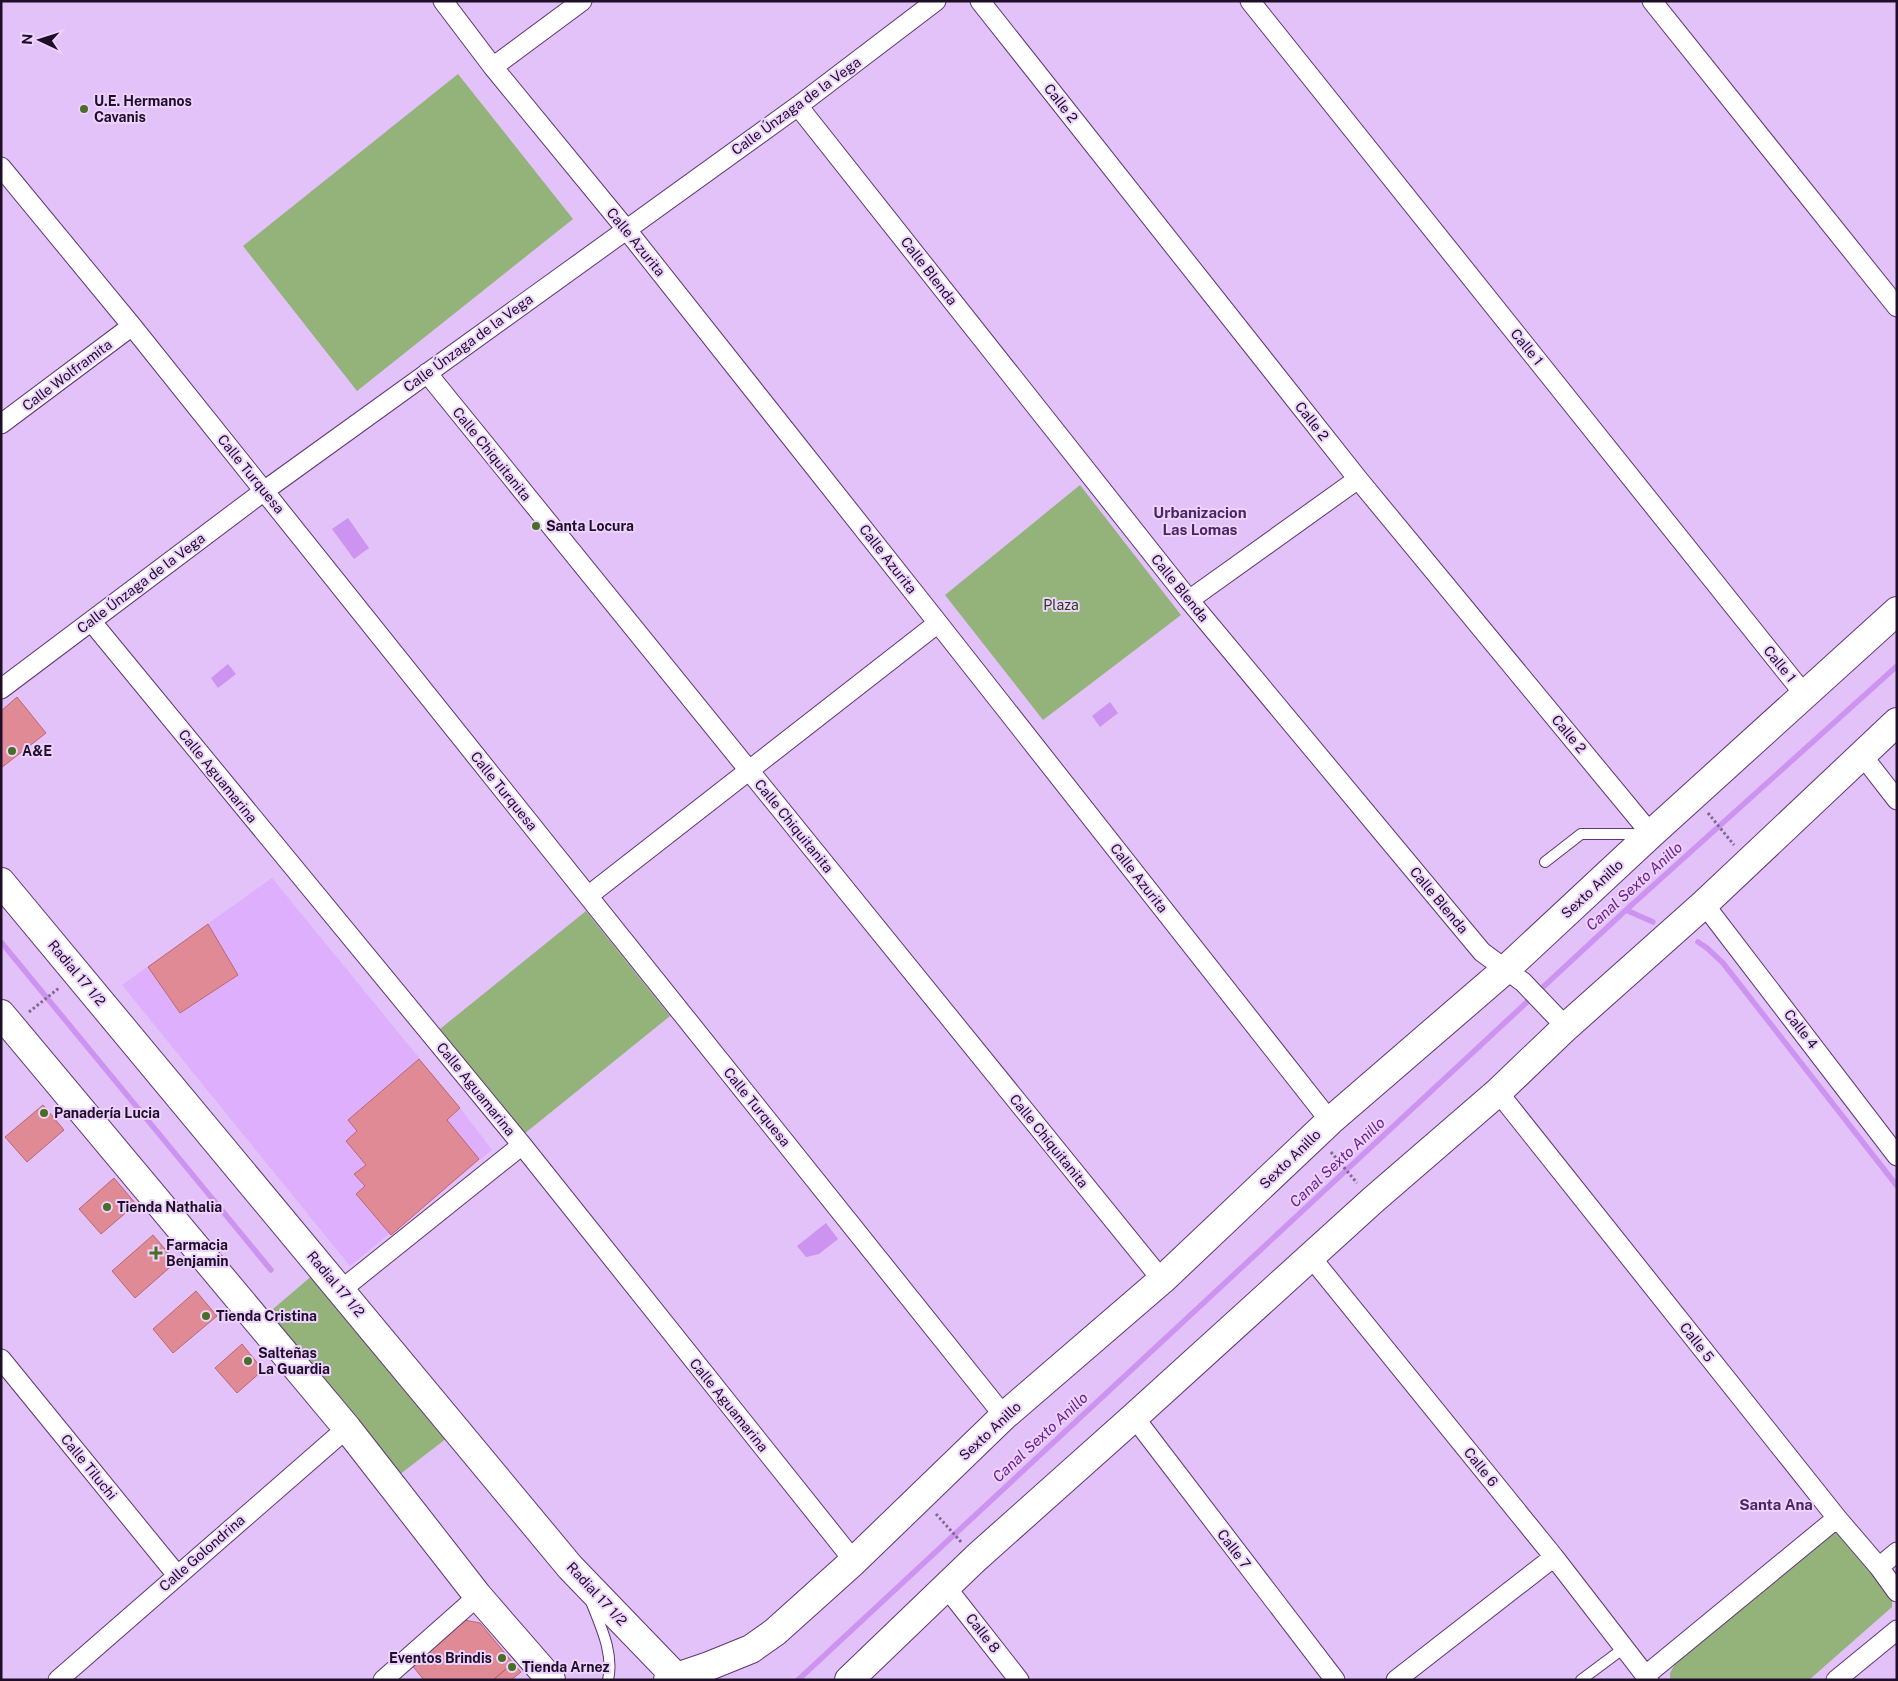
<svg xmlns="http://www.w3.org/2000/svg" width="1898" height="1681" viewBox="0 0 1898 1681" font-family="'Public Sans',sans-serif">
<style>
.built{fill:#deaffc}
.green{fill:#93b37a}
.water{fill:#cd93f0}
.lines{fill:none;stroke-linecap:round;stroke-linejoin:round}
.stream{stroke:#cd93f0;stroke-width:5.5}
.building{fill:#e08a95;stroke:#ba6773}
.service-casing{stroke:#5e3774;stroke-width:12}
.minor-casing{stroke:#5e3774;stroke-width:21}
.secondary-casing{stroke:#5e3774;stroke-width:30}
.path{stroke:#816890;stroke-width:3;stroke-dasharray:2.5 2.5;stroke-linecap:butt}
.service{stroke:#fff;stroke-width:10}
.minor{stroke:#fff;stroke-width:19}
.secondary{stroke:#fff;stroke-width:28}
.poi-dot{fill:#4a6e27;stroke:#ecd2fd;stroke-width:2}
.labels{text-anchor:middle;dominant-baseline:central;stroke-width:4;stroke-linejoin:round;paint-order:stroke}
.poi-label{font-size:14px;font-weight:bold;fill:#1e0e27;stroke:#ecd2fd;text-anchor:start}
.street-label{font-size:14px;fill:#1e0e27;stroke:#ecd2fd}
.park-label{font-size:14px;fill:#293e15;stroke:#ecd2fd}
.neighbourhood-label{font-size:15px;font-weight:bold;fill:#4c2661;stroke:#ecd2fd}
.water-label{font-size:15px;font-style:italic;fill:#6a208e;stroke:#ecd2fd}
</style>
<rect width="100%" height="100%" fill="#e3c1f9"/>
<!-- built -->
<path class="built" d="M 272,878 L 460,1108 L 492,1150 L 350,1266 L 122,985 Z"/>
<!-- green -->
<path class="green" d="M 458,74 L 573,219 L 357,391 L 243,246 Z
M 1080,485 L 1181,615 L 1043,720 L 945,595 Z
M 586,911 L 670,1016 L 524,1134 L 440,1029 Z
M 314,1274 L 447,1438 L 399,1475 L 266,1315 Z
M 1829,1532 L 1840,1532 L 1892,1592 L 1892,1607 L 1809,1680 L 1670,1680 L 1670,1673 L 1675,1664 Z"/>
<!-- water -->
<path class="water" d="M 348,518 L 369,548 L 354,559 L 332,529 Z
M 228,664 L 236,674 L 218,688 L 211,678 Z
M 1110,702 L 1118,713 L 1100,727 L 1092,716 Z
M 826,1223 L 838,1239 L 819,1254 L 806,1257 L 797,1246 Z"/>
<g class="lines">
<!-- stream -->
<path class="stream" d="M 1626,910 L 1653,922
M 1,942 L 271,1270
M 1698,942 L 1707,948 L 1723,963 L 1897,1186
M 798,1680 L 1626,910 L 1897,666"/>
</g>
<!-- building -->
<path class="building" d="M 17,697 L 46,733 L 1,768 L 1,711 Z
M 208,924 L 238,975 L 180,1013 L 148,967 Z
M 419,1059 L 460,1108 L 447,1120 L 479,1159 L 391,1235 L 356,1194 L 365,1186 L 354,1174 L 366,1165 L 346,1141 L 357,1131 L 348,1120 Z
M 43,1105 L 64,1130 L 27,1162 L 5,1137 Z
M 114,1178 L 136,1204 L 101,1234 L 79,1209 Z
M 153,1235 L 176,1262 L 135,1298 L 112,1271 Z
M 196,1291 L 217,1316 L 173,1353 L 153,1329 Z
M 242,1344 L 263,1370 L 237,1393 L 215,1368 Z
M 464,1620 L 480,1623 L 513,1663 L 493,1680 L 424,1680 L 411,1664 Z
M 513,1663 L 521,1672 L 511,1680 L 493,1680 Z"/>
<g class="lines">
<!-- service casing -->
<g class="service-casing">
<path id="service" d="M 1545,862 L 1581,834 L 1644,834
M 592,1604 C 601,1627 614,1654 608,1680
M 1581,1680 L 1624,1648"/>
</g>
<!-- minor casing -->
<g class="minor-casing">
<path id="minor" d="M 443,1 L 493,67 L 626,229 L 938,623 L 1330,1121
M 980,1 L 1358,479 L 1651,834
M 1250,1 L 1804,694
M 1652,1 L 1897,307
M 493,67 L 582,1
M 798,106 L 1189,600 L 1482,952 L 1523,982 L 1566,1027
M 1,167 L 132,326 L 1004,1416
M 427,373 L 1162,1280
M 1,424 L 132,326
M 1189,600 L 1358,479
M 91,621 L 522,1145 L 854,1561
M 1,689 L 264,491 L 798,106 L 936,1
M 1862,755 L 1897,800
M 588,896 L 938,623
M 1704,904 L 1897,1156
M 1498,1092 L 1837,1518 L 1879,1567 L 1897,1592
M 1310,1256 L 1554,1557 L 1649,1680
M 341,1290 L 522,1145
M 1,1359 L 177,1575
M 1134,1417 L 1335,1680
M 1879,1567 L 1897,1552
M 946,1587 L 1019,1680
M 1646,1675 L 1837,1518
M 58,1680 L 347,1428
M 383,1680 L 478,1596
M 1396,1680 L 1554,1557
M 1836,1680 L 1897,1630"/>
</g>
<!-- secondary casing -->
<g class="secondary-casing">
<path id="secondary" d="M 1,882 L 570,1567 L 679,1680
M 1,1014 L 347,1428 L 478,1596 L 551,1680
M 668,1680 L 709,1666 L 751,1649 L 775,1632 L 854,1561 L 1004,1416 L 1162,1280 L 1330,1121 L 1505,970 L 1651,834 L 1897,611
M 849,1680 L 976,1558 L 1134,1417 L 1373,1200 L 1498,1092 L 1566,1027 L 1704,904 L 1897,722"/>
</g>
<!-- path -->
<path class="path" d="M 1708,813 L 1734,845
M 29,1012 L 59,988
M 1331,1152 L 1357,1183
M 936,1514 L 962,1543"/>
<!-- service -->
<use href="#service" class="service"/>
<!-- minor -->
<use href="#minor" class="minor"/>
<!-- secondary -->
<use href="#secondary" class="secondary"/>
</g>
<!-- markers -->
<g class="poi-dot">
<circle cx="84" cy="109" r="5"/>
<circle cx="536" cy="526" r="5"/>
<circle cx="12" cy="751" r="5"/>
<circle cx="44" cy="1113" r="5"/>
<circle cx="107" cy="1207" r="5"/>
<path d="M153.5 1245.5h5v5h5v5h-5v5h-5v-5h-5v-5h5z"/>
<circle cx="206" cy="1316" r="5"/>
<circle cx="248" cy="1361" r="5"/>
<circle cx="502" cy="1658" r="5"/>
<circle cx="512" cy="1667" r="5"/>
</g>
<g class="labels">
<!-- poi labels -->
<g class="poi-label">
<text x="94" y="101">U.E. Hermanos<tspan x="94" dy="16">Cavanis</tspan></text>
<text x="546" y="526">Santa Locura</text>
<text x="22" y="751">A&amp;E</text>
<text x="54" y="1113">Panadería Lucia</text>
<text x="117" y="1207">Tienda Nathalia</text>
<text x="166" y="1245">Farmacia<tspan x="166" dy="16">Benjamin</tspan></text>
<text x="216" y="1316">Tienda Cristina</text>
<text x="258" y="1353">Salteñas<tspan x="258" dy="16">La Guardia</tspan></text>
<text x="492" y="1658" text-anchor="end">Eventos Brindis</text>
<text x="522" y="1667">Tienda Arnez</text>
</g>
<!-- street labels -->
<g class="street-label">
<text transform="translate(1061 103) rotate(52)">Calle 2</text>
<text transform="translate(796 106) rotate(-36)">Calle Únzaga de la Vega</text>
<text transform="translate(636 242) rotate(51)">Calle Azurita</text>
<text transform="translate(929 271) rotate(52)">Calle Blenda</text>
<text transform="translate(468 343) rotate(-36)">Calle Únzaga de la Vega</text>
<text transform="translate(1527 347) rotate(51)">Calle 1</text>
<text transform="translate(67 375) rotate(-37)">Calle Wolframita</text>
<text transform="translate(1312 421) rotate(52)">Calle 2</text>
<text transform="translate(492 454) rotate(51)">Calle Chiquitanita</text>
<text transform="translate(251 474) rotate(51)">Calle Turquesa</text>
<text transform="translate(888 559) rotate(52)">Calle Azurita</text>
<text transform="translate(141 583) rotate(-37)">Calle Únzaga de la Vega</text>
<text transform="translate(1180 588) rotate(51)">Calle Blenda</text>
<text transform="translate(1780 664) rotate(51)">Calle 1</text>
<text transform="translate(1569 734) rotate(50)">Calle 2</text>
<text transform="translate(218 776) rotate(51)">Calle Aguamarina</text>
<text transform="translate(504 791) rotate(51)">Calle Turquesa</text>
<text transform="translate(794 826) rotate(51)">Calle Chiquitanita</text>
<text transform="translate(1139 878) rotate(52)">Calle Azurita</text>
<text transform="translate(1592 889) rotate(-43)">Sexto Anillo</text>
<text transform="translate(1439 900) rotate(50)">Calle Blenda</text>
<text transform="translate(77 973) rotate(50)">Radial 17 1/2</text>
<text transform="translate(1801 1029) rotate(52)">Calle 4</text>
<text transform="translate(476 1089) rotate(51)">Calle Aguamarina</text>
<text transform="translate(757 1107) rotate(51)">Calle Turquesa</text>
<text transform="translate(1049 1141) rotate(51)">Calle Chiquitanita</text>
<text transform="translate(1290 1159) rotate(-44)">Sexto Anillo</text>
<text transform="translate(336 1284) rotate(50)">Radial 17 1/2</text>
<text transform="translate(1697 1342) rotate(52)">Calle 5</text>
<text transform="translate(729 1405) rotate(51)">Calle Aguamarina</text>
<text transform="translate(990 1431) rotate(-43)">Sexto Anillo</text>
<text transform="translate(89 1467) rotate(51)">Calle Tiluchi</text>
<text transform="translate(1481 1467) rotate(51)">Calle 6</text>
<text transform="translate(1234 1549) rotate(53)">Calle 7</text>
<text transform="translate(202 1553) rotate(-41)">Calle Golondrina</text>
<text transform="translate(597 1594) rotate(47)">Radial 17 1/2</text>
<text transform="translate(983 1633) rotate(52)">Calle 8</text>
</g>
<!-- park labels -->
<g class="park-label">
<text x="1061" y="605">Plaza</text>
</g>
<!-- neighbourhood labels -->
<g class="neighbourhood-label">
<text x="1200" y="512">Urbanizacion<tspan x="1200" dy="17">Las Lomas</tspan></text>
<text x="1776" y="1504">Santa Ana</text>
</g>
<!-- water labels -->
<g class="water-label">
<text transform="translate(1634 886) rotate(-42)">Canal Sexto Anillo</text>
<text transform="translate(1337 1162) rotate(-43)">Canal Sexto Anillo</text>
<text transform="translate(1040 1437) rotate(-43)">Canal Sexto Anillo</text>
</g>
</g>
<!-- border -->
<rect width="1898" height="1681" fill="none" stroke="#1e0e27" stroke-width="5"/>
<!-- north arrow -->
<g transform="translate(40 40) rotate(274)" stroke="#ecd2fd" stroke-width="4" paint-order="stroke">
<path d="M0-4L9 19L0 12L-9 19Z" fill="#1e0e27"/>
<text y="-8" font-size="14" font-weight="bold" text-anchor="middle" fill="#1e0e27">N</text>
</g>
</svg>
